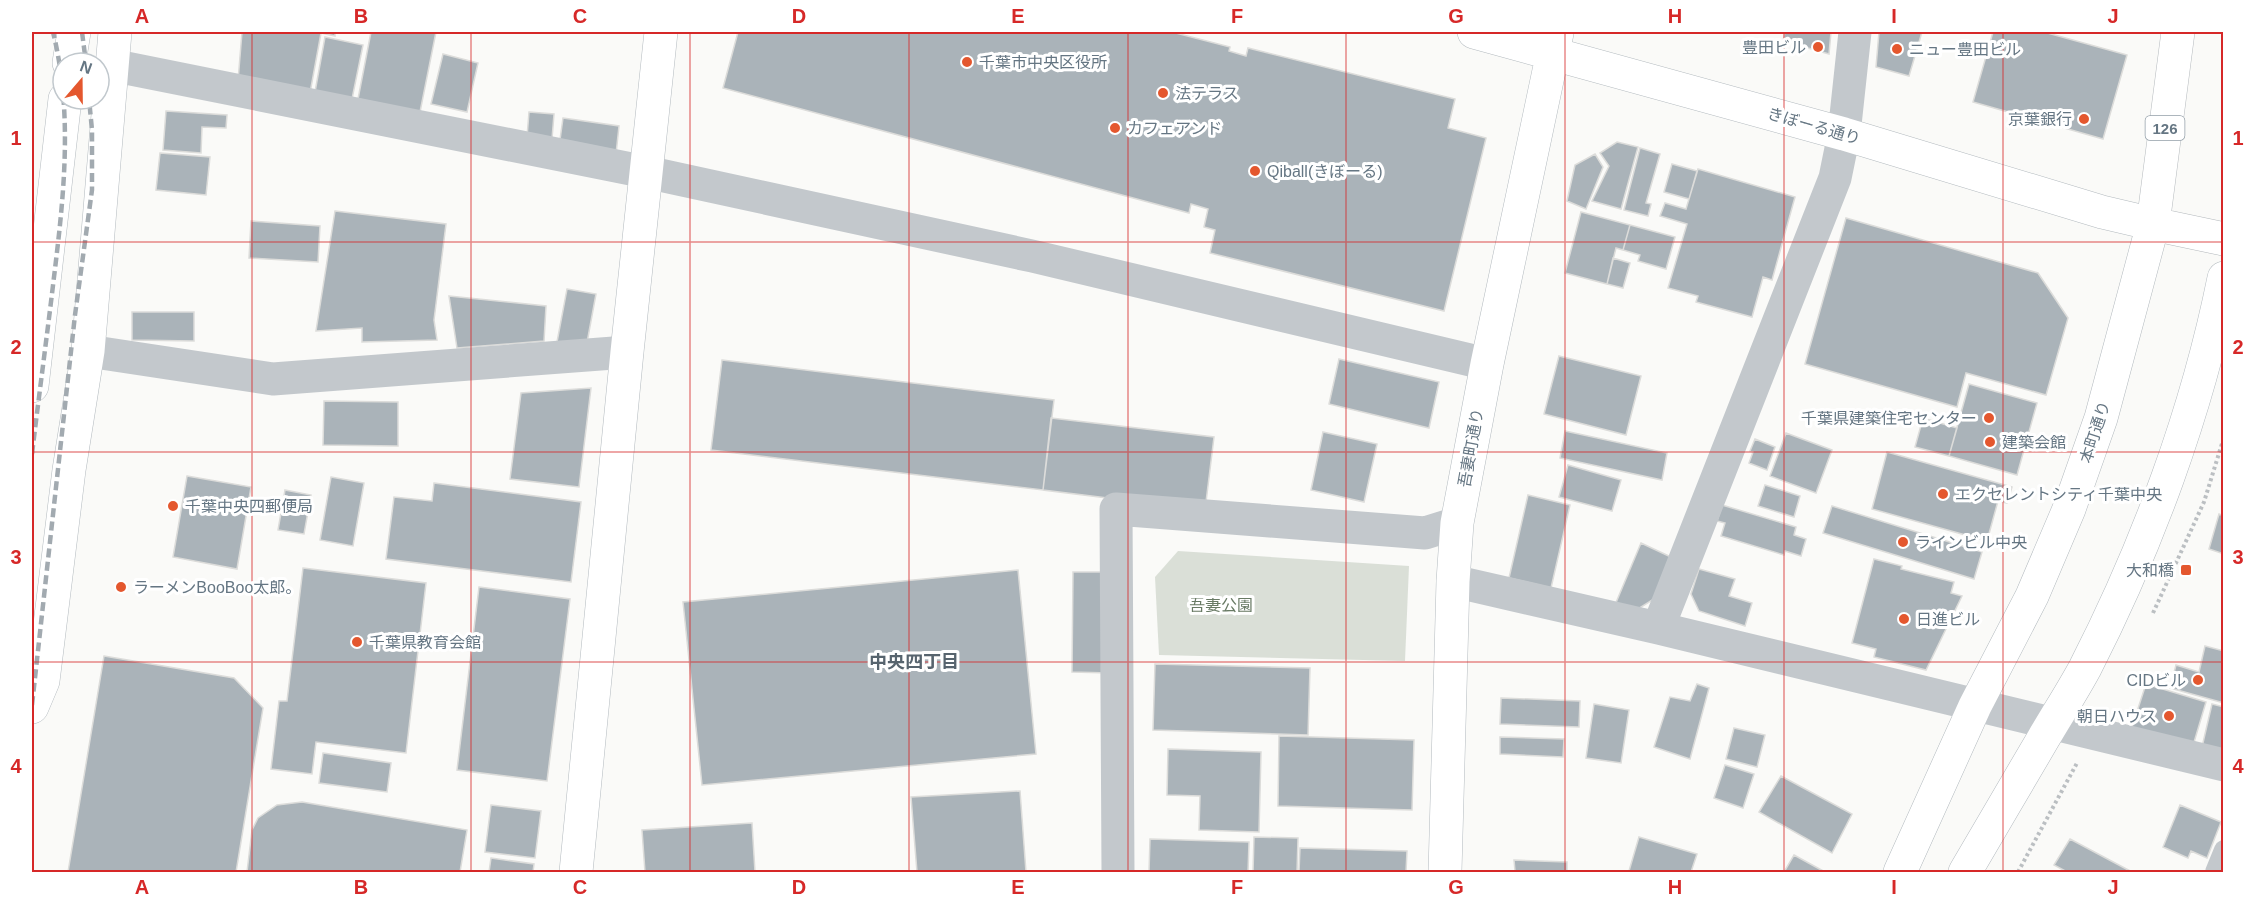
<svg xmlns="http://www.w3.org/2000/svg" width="2255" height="904" viewBox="0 0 2255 904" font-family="Arial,'Noto Sans JP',sans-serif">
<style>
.green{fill:#dadfd7}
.building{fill:#aab3b9;stroke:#dcdcda;stroke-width:1.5}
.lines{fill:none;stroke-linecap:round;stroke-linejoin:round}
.secondary-casing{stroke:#b3babf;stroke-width:34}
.highway-casing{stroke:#b4b9bd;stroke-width:34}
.path{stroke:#bbbfc2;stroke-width:4;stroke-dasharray:3 3;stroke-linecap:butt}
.lane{stroke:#c3c8cc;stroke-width:20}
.street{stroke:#c3c8cc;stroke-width:33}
.secondary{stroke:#fff;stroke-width:33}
.highway{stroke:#fff;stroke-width:33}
.rail{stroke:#a2aab0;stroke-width:4.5;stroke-dasharray:9 4.5;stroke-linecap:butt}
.grid{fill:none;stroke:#d62828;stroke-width:1.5;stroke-opacity:0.55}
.poi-dot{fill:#e4572e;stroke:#fff;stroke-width:2}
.labels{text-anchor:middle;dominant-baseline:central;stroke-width:6;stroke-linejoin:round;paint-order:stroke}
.shield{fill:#fff;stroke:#939fa8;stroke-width:1.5}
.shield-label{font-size:15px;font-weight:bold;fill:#657683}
.poi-label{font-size:16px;fill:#657683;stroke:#fff;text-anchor:start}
.street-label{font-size:16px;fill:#657683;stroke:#fff}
.park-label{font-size:16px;fill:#687a64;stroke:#fff}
.neighbourhood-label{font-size:18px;font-weight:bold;fill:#57646e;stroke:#fff}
.neatline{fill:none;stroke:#d62828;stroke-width:2}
.grid-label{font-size:20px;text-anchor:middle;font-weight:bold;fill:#d62828}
</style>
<rect width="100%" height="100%" fill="#fafaf8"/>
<!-- green -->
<path class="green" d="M 1178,551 L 1409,566 L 1405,661 L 1159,655 L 1155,577 Z"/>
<!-- building -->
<path class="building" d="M 242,32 L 335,32 L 335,36 L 321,33 L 310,93 L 238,81 Z
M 371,32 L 436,32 L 420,112 L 358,99 Z
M 738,32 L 1172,32 L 1230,47 L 1229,51 L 1246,56 L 1248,48 L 1455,99 L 1448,128 L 1486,138 L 1444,311 L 1210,253 L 1215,230 L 1204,227 L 1208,209 L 1191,204 L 1189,213 L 723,88 Z
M 1785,32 L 1831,32 L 1829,54 L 1783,41 Z
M 1879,32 L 1922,32 L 1909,76 L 1876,67 Z
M 1993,32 L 2044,32 L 2127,55 L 2103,139 L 1973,102 Z
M 325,37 L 363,45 L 352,99 L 315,92 Z
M 443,54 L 478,63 L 467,112 L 431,104 Z
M 166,111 L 227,115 L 226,128 L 202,127 L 201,153 L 163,150 Z
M 529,112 L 554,114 L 552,139 L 527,137 Z
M 563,118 L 619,126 L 616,154 L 559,147 Z
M 1617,142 L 1638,147 L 1621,209 L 1592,201 L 1609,166 L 1600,153 Z
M 1640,148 L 1660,154 L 1646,203 L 1651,204 L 1648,216 L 1624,210 Z
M 160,153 L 210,157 L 206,195 L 156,190 Z
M 1595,154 L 1603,167 L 1586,209 L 1567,201 L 1575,165 Z
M 1672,164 L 1697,171 L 1689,199 L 1664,192 Z
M 1698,169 L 1795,197 L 1772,280 L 1763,277 L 1752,317 L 1696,302 L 1698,296 L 1668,288 L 1687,224 L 1660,216 L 1665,203 L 1686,209 Z
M 335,211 L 446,224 L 434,320 L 437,340 L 362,342 L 362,328 L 316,331 Z
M 1581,212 L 1630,225 L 1623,250 L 1616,248 L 1607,284 L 1565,273 Z
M 1846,218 L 2038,273 L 2068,318 L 2046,395 L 1966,373 L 1957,407 L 1805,364 Z
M 251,221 L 320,226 L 318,262 L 249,258 Z
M 1630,225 L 1675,237 L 1666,269 L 1638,261 L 1640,255 L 1623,250 Z
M 1613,258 L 1630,263 L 1623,288 L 1607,284 Z
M 567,289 L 596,294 L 586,348 L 557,342 Z
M 449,296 L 546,306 L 544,341 L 457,348 Z
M 132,312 L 194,312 L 194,341 L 132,340 Z
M 1559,356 L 1641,376 L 1626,435 L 1544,414 Z
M 1339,359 L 1439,382 L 1429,428 L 1329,404 Z
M 722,360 L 1054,400 L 1043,490 L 711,450 Z
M 1969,384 L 2037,403 L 2017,475 L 1949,456 Z
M 591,388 L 579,487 L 510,479 L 521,393 Z
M 324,401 L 398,402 L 398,446 L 323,445 Z
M 1051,418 L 1214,437 L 1205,510 L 1043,490 Z
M 1923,418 L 1957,428 L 1949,456 L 1915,447 Z
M 1565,431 L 1667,453 L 1662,480 L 1560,458 Z
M 1323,432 L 1377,444 L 1364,502 L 1311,490 Z
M 1786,433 L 1832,450 L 1816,493 L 1770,476 Z
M 1755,439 L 1775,447 L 1767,470 L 1749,463 L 1753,452 L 1750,451 Z
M 1887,452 L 2012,487 L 2007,503 L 1998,501 L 1987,541 L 1872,509 Z
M 1568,465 L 1621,480 L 1612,511 L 1559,497 Z
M 187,476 L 251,487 L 237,569 L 173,557 Z
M 331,477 L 364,483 L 353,546 L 320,540 Z
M 434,483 L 581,502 L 571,582 L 386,559 L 394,497 L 432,501 Z
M 1765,485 L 1800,496 L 1794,517 L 1758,506 Z
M 285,490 L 311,495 L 304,534 L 278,530 Z
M 1528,495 L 1570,505 L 1551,588 L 1509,578 Z
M 1722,505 L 1796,527 L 1794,535 L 1806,539 L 1801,556 L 1785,551 L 1784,555 L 1721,536 L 1725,523 L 1717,521 Z
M 1832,506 L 1982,552 L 1974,579 L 1823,533 Z
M 2219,514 L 2224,516 L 2224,554 L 2209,549 Z
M 1641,543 L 1673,558 L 1662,594 L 1638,609 L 1615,605 Z
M 1874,559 L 1902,566 L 1901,569 L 1954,582 L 1951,593 L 1962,596 L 1926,670 L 1874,657 L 1876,649 L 1852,643 Z
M 303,568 L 426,583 L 406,753 L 316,742 L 312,774 L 271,769 L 279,701 L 287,701 Z
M 1699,569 L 1735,579 L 1729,596 L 1752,603 L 1745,626 L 1699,611 L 1691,594 Z
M 1018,570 L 1036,754 L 702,785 L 683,602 Z
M 1073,572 L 1111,572 L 1110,673 L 1072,672 Z
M 479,587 L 570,599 L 547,781 L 457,770 Z
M 2205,646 L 2224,651 L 2224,703 L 2170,688 L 2176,665 L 2199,672 Z
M 104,656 L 234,678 L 263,708 L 236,872 L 68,872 Z
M 1155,664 L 1310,668 L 1308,735 L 1153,730 Z
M 1697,684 L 1709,688 L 1690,759 L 1654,747 L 1670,697 L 1690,701 Z
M 2146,684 L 2206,702 L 2192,749 L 2131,730 Z
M 1501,698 L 1580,701 L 1579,727 L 1500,724 Z
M 1594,704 L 1629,710 L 1621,763 L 1586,758 Z
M 2212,704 L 2224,707 L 2224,753 L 2202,747 Z
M 1734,728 L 1765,735 L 1757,767 L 1726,759 Z
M 1279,736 L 1414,740 L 1412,810 L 1278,806 Z
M 1500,737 L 1564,739 L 1563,757 L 1500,754 Z
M 1168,749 L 1261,752 L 1259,832 L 1199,830 L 1200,796 L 1167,795 Z
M 323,753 L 391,763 L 387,792 L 319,783 Z
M 1725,765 L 1754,774 L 1743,808 L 1714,798 Z
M 1781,776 L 1852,814 L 1832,853 L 1759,812 Z
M 1020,791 L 1026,872 L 917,872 L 911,797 Z
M 302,802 L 467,830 L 460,872 L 247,872 L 252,830 L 258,818 L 277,805 Z
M 491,805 L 541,811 L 535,858 L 485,852 Z
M 2180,805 L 2221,822 L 2207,858 L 2191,851 L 2188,858 L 2163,847 Z
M 752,823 L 755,872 L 645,872 L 642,830 Z
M 1254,837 L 1298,838 L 1297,872 L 1253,872 Z
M 1639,837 L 1697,854 L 1691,872 L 1629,871 Z
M 1150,839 L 1249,842 L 1248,872 L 1149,872 Z
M 2070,839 L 2132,872 L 2067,872 L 2054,865 Z
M 1300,848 L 1407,851 L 1406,872 L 1299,872 Z
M 1794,855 L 1825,872 L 1784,872 Z
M 491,858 L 534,864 L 533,872 L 489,872 Z
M 1514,860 L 1567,862 L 1567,872 L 1501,872 L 1501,871 L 1515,871 Z"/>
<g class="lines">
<!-- secondary casing -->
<g class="secondary-casing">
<path id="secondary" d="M 1474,32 L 1844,134 L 2102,212 L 2153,224 L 2101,418 L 2069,509 L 2032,596 L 1975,706 L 1900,872
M 69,63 L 74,32
M 32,386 L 65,99
M 32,707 L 43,681 L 69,470 L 88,351 L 115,32
M 576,872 L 627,352 L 661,32
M 1445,872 L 1453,581 L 1457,523 L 1487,364 L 1557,33
M 1965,872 C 1991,828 2017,783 2043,739 C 2057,715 2072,692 2085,668 C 2147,547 2197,412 2224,278"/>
</g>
<!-- highway casing -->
<g class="highway-casing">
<path id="highway" d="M 2178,32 L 2153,224 L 2224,239"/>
</g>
<!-- path -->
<path class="path" d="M 2153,613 L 2204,502 L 2224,437
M 2018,872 L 2077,763"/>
<!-- lane -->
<path class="lane" d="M 2215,872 L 2224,850"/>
<!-- street -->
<path class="street" d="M 111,65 L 646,172 L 1032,256 L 1487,364
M 88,351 L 273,379 L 627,352
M 1453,581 L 1658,628 L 2224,765
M 1658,628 L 1835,178 L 1844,134 L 1855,32
M 1118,872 L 1116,509 L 1425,533 L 1457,523"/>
<!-- secondary -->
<use href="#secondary" class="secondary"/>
<!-- highway -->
<use href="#highway" class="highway"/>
<!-- rail -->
<path class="rail" d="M 82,32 L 86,63
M 32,454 C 39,395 47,336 54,277 C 64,195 73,113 53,32
M 32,705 L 75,315 L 92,190 L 92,130 L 89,99"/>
</g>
<!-- grid -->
<path class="grid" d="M 252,32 L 252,872M 471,32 L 471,872M 690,32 L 690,872M 909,32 L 909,872M 1128,32 L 1128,872M 1346,32 L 1346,872M 1565,32 L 1565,872M 1784,32 L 1784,872M 2003,32 L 2003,872M 32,242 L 2224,242M 32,452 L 2224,452M 32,662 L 2224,662"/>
<!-- markers -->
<g class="poi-dot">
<circle cx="1818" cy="47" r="6"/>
<circle cx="1897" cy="49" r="6"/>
<circle cx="967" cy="62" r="6"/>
<circle cx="1163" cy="93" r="6"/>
<circle cx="2084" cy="119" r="6"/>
<circle cx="1115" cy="128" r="6"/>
<circle cx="1255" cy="171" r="6"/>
<circle cx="1989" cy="418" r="6"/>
<circle cx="1990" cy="442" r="6"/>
<circle cx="1943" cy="494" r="6"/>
<circle cx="173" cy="506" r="6"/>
<circle cx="1903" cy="542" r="6"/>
<rect x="2180" y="564" width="12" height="12" rx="3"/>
<circle cx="121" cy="587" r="6"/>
<circle cx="1904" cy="619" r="6"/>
<circle cx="357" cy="642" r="6"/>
<circle cx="2198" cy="680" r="6"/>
<circle cx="2169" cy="716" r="6"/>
</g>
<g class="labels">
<!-- shield labels -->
<rect class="shield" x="2145.5" y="116" width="39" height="24" rx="4.5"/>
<g class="shield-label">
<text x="2165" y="128">126</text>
</g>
<!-- poi labels -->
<g class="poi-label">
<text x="1806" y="47" text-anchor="end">豊田ビル</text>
<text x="1909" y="49">ニュー豊田ビル</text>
<text x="979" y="62">千葉市中央区役所</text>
<text x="1175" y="93">法テラス</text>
<text x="2072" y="119" text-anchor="end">京葉銀行</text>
<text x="1127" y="128">カフェアンド</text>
<text x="1267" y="171">Qiball(きぼーる)</text>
<text x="1977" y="418" text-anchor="end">千葉県建築住宅センター</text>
<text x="2002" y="442">建築会館</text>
<text x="1955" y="494">エクセレントシティ千葉中央</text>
<text x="185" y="506">千葉中央四郵便局</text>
<text x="1915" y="542">ラインビル中央</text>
<text x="2174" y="570" text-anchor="end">大和橋</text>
<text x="133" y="587">ラーメンBooBoo太郎。</text>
<text x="1916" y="619">日進ビル</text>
<text x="369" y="642">千葉県教育会館</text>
<text x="2186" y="680" text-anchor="end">CIDビル</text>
<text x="2157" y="716" text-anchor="end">朝日ハウス</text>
</g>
<!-- street labels -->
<g class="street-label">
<text transform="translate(1814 126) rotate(16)">きぼーる通り</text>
<text transform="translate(2095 432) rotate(-72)">本町通り</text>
<text transform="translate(1471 448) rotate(-80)">吾妻町通り</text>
</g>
<!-- park labels -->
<g class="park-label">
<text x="1221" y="605">吾妻公園</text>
</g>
<!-- neighbourhood labels -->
<g class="neighbourhood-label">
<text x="914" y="662">中央四丁目</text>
</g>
</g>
<!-- border -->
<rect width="2255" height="904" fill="none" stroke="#ffffff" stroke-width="66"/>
<!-- north arrow -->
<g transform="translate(81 81) rotate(20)"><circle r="28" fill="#ffffff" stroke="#c1c8cd" stroke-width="1.5"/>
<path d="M0-4.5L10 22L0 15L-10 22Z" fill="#e4572e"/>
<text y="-9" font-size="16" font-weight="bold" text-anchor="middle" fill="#657683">N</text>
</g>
<rect x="33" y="33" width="2189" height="838" class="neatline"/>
<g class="grid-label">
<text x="142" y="23">A</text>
<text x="361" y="23">B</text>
<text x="580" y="23">C</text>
<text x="799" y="23">D</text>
<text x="1018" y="23">E</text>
<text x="1237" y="23">F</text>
<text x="1456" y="23">G</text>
<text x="1675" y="23">H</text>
<text x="1894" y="23">I</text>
<text x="2113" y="23">J</text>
<text x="16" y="145">1</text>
<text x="2238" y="145">1</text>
<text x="16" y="354">2</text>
<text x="2238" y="354">2</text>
<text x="16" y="564">3</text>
<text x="2238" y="564">3</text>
<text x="16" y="773">4</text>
<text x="2238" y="773">4</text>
<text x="142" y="894">A</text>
<text x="361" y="894">B</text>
<text x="580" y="894">C</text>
<text x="799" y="894">D</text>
<text x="1018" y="894">E</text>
<text x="1237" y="894">F</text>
<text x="1456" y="894">G</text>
<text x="1675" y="894">H</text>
<text x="1894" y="894">I</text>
<text x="2113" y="894">J</text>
</g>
</svg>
